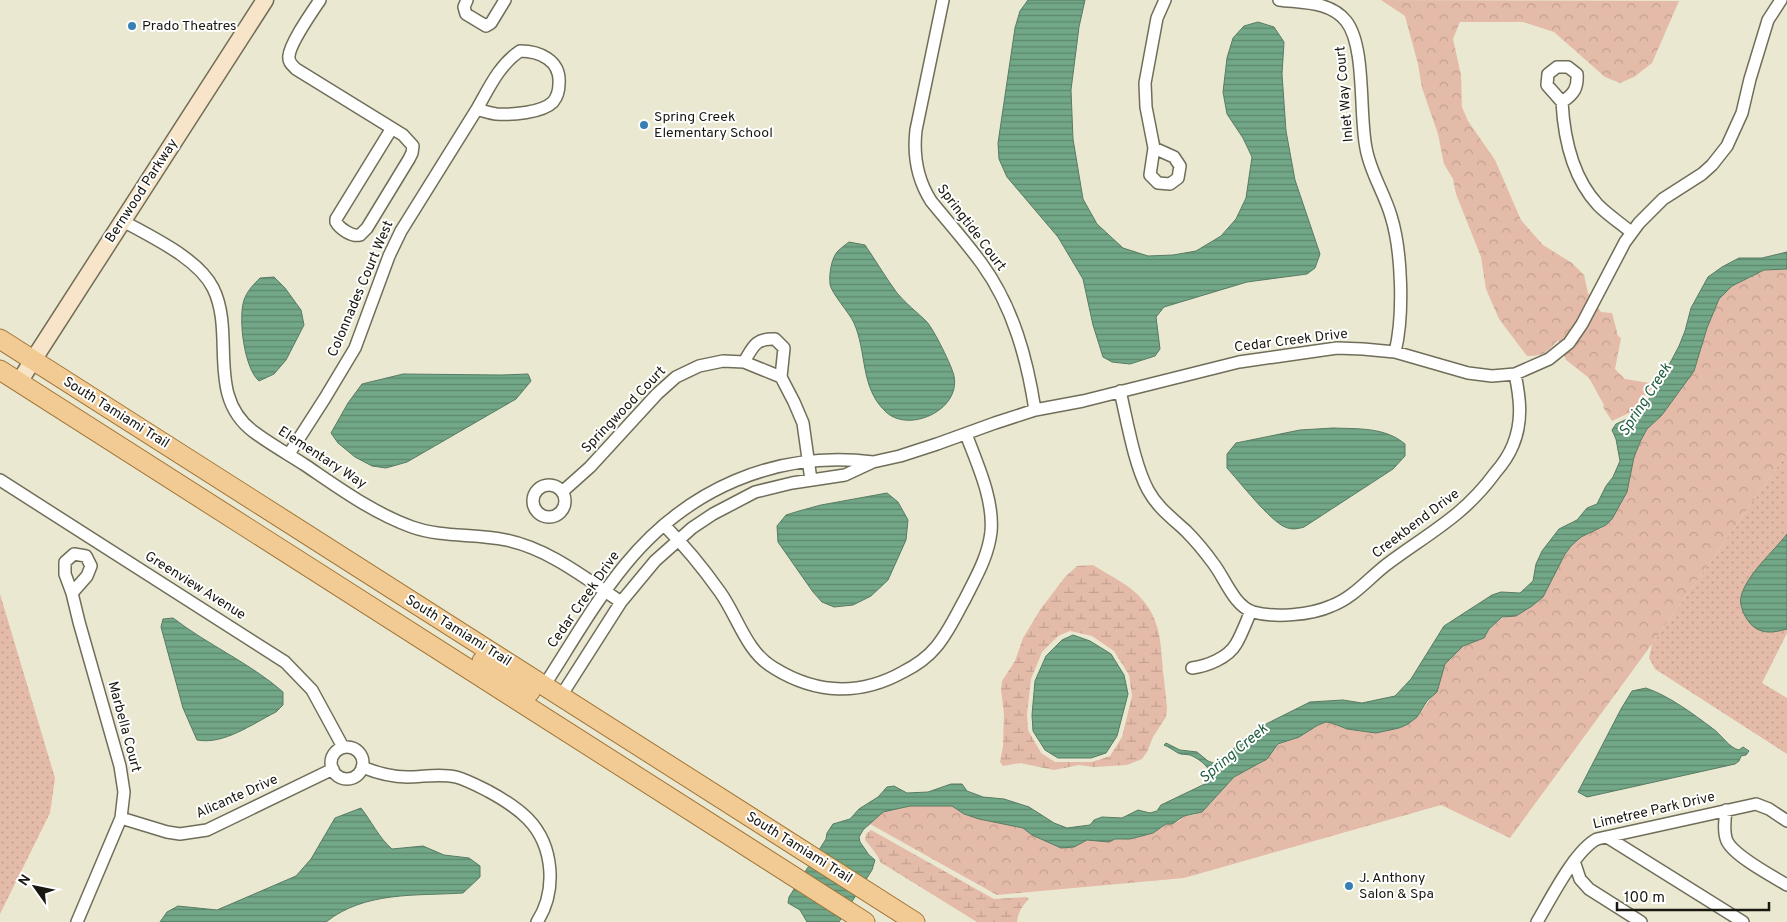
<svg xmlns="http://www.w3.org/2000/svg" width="1787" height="922" viewBox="0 0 1787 922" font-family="Overpass,sans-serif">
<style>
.grass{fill:url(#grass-dots)}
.forest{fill:url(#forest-crowns)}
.wetland{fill:url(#wetland-marsh);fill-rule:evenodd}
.water{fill:url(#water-rules);stroke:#577c63}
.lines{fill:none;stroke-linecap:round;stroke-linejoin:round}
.street-casing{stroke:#706e59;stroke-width:14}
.secondary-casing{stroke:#706e59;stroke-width:19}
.primary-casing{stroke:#a07637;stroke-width:21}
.street{stroke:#fff;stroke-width:11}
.secondary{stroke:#f8e5c9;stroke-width:16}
.primary{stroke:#f2cb94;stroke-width:19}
.poi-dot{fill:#3780b4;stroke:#fff;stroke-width:2}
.labels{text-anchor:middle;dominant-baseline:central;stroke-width:4;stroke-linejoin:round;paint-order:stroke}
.poi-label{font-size:14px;fill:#191810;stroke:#fff;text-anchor:start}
.street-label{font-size:14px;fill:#191810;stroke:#fff}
.water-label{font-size:15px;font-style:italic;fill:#205e3f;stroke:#fff}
</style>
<defs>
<pattern id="grass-dots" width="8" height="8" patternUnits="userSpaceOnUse" patternTransform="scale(1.25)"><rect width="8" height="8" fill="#e4bba9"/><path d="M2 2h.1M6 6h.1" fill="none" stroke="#c3a090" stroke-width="1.8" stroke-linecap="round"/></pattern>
<pattern id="forest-crowns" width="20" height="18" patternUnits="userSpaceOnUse" patternTransform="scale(1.25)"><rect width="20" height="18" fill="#e4bba9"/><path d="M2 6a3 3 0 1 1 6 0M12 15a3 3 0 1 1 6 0" fill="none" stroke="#c3a090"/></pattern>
<pattern id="wetland-marsh" width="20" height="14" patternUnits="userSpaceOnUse" patternTransform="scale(1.25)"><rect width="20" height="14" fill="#e4bba9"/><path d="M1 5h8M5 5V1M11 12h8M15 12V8" fill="none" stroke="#c3a090"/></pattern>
<pattern id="water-rules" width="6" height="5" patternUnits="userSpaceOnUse" patternTransform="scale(1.25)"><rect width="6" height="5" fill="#72a787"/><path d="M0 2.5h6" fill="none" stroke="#5d876d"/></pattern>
</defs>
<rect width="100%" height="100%" fill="#ebe8d1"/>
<!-- grass -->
<path class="grass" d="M 1787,453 L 1787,633 L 1762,683 L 1787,698 L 1787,754 L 1655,669 L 1649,658 L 1652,644 Z
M 0,594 L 55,778 L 50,813 L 0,914 Z"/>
<!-- forest -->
<path class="forest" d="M 1381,0 L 1679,1 L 1652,63 L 1634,77 L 1620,83 L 1605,77 L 1554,32 L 1523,22 L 1460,22 L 1453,39 L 1461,75 L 1462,107 L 1468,121 L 1495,160 L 1521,220 L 1543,245 L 1572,263 L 1584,275 L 1588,293 L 1601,312 L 1612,313 L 1618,336 L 1621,338 L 1615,369 L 1625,379 L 1656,384 L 1643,397 L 1631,412 L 1612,421 L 1603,407 L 1604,405 L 1589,378 L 1566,360 L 1558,340 C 1549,351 1542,357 1527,356 L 1499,319 L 1486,289 L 1481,257 L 1456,194 L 1453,179 L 1444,164 L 1438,134 L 1422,88 L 1418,64 L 1405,16 Z
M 1787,269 L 1787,453 L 1652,644 L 1510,838 L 1441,805 L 1184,878 L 997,895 L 870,824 L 883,812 L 910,806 L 921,805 L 952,806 L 964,814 L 979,819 L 1023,828 L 1032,835 L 1061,848 L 1074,847 L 1087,840 L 1130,839 L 1153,833 L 1167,824 L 1179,821 L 1184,816 L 1194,815 L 1209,805 L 1234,777 L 1267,759 L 1278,745 L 1299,737 L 1318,725 L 1326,722 L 1332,723 L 1347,729 L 1376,733 L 1417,717 L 1432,697 L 1439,684 L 1445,664 L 1463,646 L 1484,638 C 1489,629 1497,618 1509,616 L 1548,585 L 1565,554 L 1571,546 L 1581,537 L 1606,525 L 1612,519 L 1627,492 L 1634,457 L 1641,440 L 1647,429 L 1662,415 L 1698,360 L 1698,355 L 1707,328 L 1719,299 L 1732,286 L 1764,270 Z"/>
<!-- wetland -->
<path class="wetland" d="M 1093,565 C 1107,574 1124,582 1136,593 C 1157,613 1160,632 1162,659 C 1163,676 1166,692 1167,709 L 1166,717 L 1153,737 L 1147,752 L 1142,759 L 1127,765 L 1094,767 L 1079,765 L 1054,770 L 1020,763 L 1003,766 L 1000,762 L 1003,746 L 1004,714 L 1001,690 L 1002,681 L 1015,661 L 1023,638 L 1040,610 L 1065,577 L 1077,566 ZM 1070,631 L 1092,636 L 1114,651 L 1129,675 L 1132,696 L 1122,737 L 1110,756 L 1092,762 L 1055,762 L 1041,753 L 1028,730 L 1027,714 L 1031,679 L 1042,652 L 1058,636 Z
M 871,830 L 994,899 L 1026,897 L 1029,899 C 1022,906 1018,912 1017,922 L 977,922 L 880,862 C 879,856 869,845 865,840 L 866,834 Z"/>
<!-- water -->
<path class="water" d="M 1028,0 L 1085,0 L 1079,27 L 1071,90 L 1073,139 L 1083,199 L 1097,224 L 1123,248 L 1148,256 L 1173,255 L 1196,251 L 1221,236 L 1236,219 L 1246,198 L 1252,157 L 1243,138 L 1227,114 L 1223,92 L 1227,58 L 1233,38 L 1244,26 L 1258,22 L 1274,27 L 1284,42 L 1282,74 L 1286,131 L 1295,180 L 1320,254 L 1315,268 L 1307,274 L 1247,282 L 1164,307 L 1156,317 L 1160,349 L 1155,356 L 1130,364 L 1112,362 L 1103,357 L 1093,325 L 1083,279 L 1058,237 L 1007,177 L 999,159 L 998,143 L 1015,28 L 1020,11 Z
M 849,242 L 865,245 C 876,261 886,278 897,293 C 906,304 917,312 927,322 C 934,330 952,366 954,376 C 961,411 907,434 885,411 C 860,387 867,352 854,323 C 849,312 831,293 830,284 C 829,275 831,258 838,251 C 841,248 845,245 849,242 Z
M 1787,252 L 1787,269 L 1764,270 L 1732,286 L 1719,299 L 1707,328 L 1694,371 L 1662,415 L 1647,429 L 1641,440 L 1634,457 L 1627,492 L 1612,519 L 1606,525 L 1581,537 L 1571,546 L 1565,554 L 1543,597 L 1532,606 L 1516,616 L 1502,617 L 1489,629 L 1484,638 L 1463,646 L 1445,664 L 1437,692 L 1427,701 L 1417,717 L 1408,724 L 1399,728 L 1376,733 L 1347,729 L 1332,723 L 1326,722 L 1318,725 L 1299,737 L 1278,744 L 1267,759 L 1234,777 L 1202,812 L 1184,816 L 1172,824 L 1166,824 L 1153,833 L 1130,839 L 1115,839 L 1109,842 L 1087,840 L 1074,847 L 1061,848 L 1032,835 L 1023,828 L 979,819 L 964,814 L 952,806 L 910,806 L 883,812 L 863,830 L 859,837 L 860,842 L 869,855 L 875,860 L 872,870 L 839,922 L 807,922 L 800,910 L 788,903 L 789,897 L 826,839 L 827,833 L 833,824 L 850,819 L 859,809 L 878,797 L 887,787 L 894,786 L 907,793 L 928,792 L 951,784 L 962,784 L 967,791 L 983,797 L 1004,799 L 1029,807 L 1054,823 L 1067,828 L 1090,825 L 1094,820 L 1102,817 L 1122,818 L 1138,810 L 1150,813 L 1157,811 L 1161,805 L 1209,782 C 1215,770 1200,759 1190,755 C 1186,754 1182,755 1178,753 C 1173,750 1169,747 1164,745 L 1166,743 L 1180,750 L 1197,752 L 1208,761 L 1216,764 L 1225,759 L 1240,741 L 1262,726 L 1310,702 L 1343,700 L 1362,703 L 1395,696 L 1411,679 L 1444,626 L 1492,595 L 1501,592 L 1520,593 L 1533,581 L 1536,564 L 1542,551 L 1559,529 L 1577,520 L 1587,508 L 1597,504 L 1606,486 L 1613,477 L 1620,461 L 1616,439 L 1612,430 L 1616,424 L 1634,416 L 1667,378 L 1669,372 L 1669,365 L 1679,346 L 1685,331 L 1691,308 L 1708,277 L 1722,267 L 1739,258 L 1762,258 Z
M 274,277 L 285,288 L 301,310 L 304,325 L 286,360 L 274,374 L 259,381 C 244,368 238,318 244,300 C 247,291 254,284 260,278 Z
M 403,374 L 501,375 L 528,374 L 531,381 L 516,399 L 407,462 L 386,468 L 372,466 L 355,457 L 338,443 L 331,433 L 348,403 L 362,384 Z
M 1333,428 C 1358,429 1385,427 1405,444 L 1405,456 L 1393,469 L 1304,527 C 1298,529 1291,530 1285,527 C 1270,521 1239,481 1227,468 L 1227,454 L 1236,443 L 1300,430 Z
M 887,493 L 898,502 L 908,520 L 906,540 L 888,580 L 871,596 L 853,605 L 834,607 L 822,602 L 813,592 L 778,542 L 777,526 L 786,515 L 799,511 L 821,505 Z
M 1787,534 L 1787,629 C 1773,633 1759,635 1749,622 C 1744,616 1739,604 1741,597 C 1746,575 1774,551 1787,534 Z
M 173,618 C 208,645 250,663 283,692 L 283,705 L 276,712 C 252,724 224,745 197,740 L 183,708 L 161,627 L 163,619 Z
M 1073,635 L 1090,641 L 1111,654 L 1124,675 L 1128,694 L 1117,736 L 1106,753 L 1091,758 L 1058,758 L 1045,750 L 1033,731 L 1032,715 L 1035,681 L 1046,656 L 1062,640 Z
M 1646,688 C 1669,696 1692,713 1712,728 C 1721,734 1729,748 1739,750 L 1743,747 L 1749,751 L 1746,755 L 1741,756 L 1739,761 L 1735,764 L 1587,797 L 1578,792 L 1621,709 L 1632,691 Z
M 361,808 C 372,822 379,838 392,849 L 423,846 L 444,855 L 469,858 L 480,866 L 480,877 L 463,893 C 416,896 365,891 326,922 L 160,922 L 167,912 L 178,906 L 217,910 L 296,876 L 311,859 L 335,818 Z"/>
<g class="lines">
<!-- street casing -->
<g class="street-casing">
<path id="street" d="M 320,0 C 312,12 290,43 289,56 C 288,62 292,65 296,69 L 403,135 L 413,146 L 412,153 L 409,159 L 367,228 L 360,235 C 352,237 340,229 336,222 L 336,219 L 392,128
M 467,0 L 464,7 L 466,14 L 486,26 L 491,23 L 505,0
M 943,0 L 916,130 C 913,156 917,179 931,201 C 948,222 966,242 982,264 C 1013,307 1027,358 1035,410
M 1279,0 C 1302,3 1330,1 1346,21 C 1366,46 1359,114 1366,148 C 1370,172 1384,192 1391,216 C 1402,251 1404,316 1395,352
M 520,51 C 539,51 561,60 559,84 C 559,90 557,97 553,102 C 542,113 511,115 496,114 C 490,113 483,111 477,109 C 489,88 499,65 520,51 Z
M 1557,67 L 1568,67 L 1577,74 C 1578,88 1574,94 1562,102 L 1547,85 L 1548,74 Z
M 1562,102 C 1564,139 1572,177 1598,205 C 1608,215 1620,223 1631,232
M 1154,148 L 1146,107 L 1145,83 L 1157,18 L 1165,0
M 1154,148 L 1174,157 L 1180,166 L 1178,178 L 1170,184 L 1158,183 L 1150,175 Z
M 123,221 C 151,237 198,258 213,288 C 236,334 205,396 254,432 C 270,444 288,454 305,465 C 339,488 373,513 412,527 C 443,538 475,533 506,540 C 549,549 585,578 621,602
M 744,362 C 753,347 755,338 775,339 L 784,348 L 781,377
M 1120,391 C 1127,420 1134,464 1148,490 C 1157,507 1172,518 1186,531 C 1196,541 1205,552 1213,563 C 1225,578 1233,605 1253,612 C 1275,618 1311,615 1331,606 C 1353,598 1368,579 1386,565 C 1427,534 1463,517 1495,473 C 1502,465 1509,455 1513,445 C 1523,421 1520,398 1515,374
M 289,454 L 325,398 L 355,348 L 389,256 L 401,231 L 477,109
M 0,480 L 285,662 L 312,690 L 343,747
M533 501a16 16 0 1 1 32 0a16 16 0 1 1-32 0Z
M 562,492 L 590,467 L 657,394 L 676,377 L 699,366 L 723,361 L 744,362 L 781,377 L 794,402 L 803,423 L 811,480
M 664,525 C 685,546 703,568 720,592 C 738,617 746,652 774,668 C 816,694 860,696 903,672 C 915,666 927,658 936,647 C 948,633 956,615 965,599 C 976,577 988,557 991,532 C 994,499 977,464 966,434
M 74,554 L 86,556 L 91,566 L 87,576 L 72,593 L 65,574 L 65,562 Z
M 72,593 L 79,622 L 120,766 L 124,792 L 121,818 L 77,922
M 1192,668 C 1207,666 1228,658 1236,644 C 1242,634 1246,622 1251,611
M 544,686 C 570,646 594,603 625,565 C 687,489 775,450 873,462
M 561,696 L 621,602 L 655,561 L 692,528 L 713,514 L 755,492 L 792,483 L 845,475 L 873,462 L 900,456 L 937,444 L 995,423 L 1035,410 L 1083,401 L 1239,362 L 1337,348 L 1363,349 L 1395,352 L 1468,373 L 1492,376 L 1515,374 L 1549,359 L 1569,343 L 1582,324 L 1625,242 L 1639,223 L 1663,199 L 1702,174 L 1712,165 L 1727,146 L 1742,113 L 1750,79 L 1768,20 L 1781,0
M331 763a16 16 0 1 1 32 0a16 16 0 1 1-32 0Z
M 362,767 C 377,773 390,777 407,777 C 423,777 440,773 456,777 C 467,780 478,786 488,791 C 501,798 517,808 528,819 C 554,846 557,891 537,922
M 1726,810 C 1725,819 1723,832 1727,841 C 1734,856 1772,876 1787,885
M 121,818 L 167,832 L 180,834 L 207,830 L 333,769
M 1607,837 L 1743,922
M 1574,861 L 1580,879 L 1589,889 L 1641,922
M 1537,922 C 1550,900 1575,850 1597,839 L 1756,804 L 1769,809 L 1787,821"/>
</g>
<!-- secondary casing -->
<g class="secondary-casing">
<path id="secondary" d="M 19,382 L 265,0"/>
</g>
<!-- primary casing -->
<g class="primary-casing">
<path id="primary" d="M 0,339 L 915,922
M 0,370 L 865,922
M 482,661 L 530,692"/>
</g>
<!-- street -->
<use href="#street" class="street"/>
<!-- secondary -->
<use href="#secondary" class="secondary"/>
<!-- primary -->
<use href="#primary" class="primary"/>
</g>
<!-- markers -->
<g class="poi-dot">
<circle cx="132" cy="26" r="5"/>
<circle cx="644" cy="125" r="5"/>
<circle cx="1349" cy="886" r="5"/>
</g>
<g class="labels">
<!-- poi labels -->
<g class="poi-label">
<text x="142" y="26">Prado Theatres</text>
<text x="654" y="117">Spring Creek<tspan x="654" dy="16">Elementary School</tspan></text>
<text x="1359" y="878">J. Anthony<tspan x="1359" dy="16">Salon &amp; Spa</tspan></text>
</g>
<!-- street labels -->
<g class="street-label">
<text transform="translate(1345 94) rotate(-95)">Inlet Way Court</text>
<text transform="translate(142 191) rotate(-57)">Bernwood Parkway</text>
<text transform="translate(971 228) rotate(53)">Springtide Court</text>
<text transform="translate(361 289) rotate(-67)">Colonnades Court West</text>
<text transform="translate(1291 341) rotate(-7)">Cedar Creek Drive</text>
<text transform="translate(624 410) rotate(-46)">Springwood Court</text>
<text transform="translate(116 413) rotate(32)">South Tamiami Trail</text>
<text transform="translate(322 458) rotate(33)">Elementary Way</text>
<text transform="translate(1416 524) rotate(-37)">Creekbend Drive</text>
<text transform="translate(195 586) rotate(32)">Greenview Avenue</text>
<text transform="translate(584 600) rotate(-55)">Cedar Creek Drive</text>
<text transform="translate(458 631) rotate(32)">South Tamiami Trail</text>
<text transform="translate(124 727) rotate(75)">Marbella Court</text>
<text transform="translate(237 797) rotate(-24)">Alicante Drive</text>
<text transform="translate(1654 811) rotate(-13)">Limetree Park Drive</text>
<text transform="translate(799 848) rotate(32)">South Tamiami Trail</text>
</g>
<!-- water labels -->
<g class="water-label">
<text transform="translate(1646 400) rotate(-57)">Spring Creek</text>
<text transform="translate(1234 754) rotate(-40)">Spring Creek</text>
</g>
</g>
<!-- north arrow -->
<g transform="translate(35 887) rotate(303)" stroke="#ffffff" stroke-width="4" paint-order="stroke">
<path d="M0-4L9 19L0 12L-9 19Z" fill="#191810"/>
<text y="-8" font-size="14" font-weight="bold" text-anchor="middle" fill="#191810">N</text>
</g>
<!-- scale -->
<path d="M1617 902v8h152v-8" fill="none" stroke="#191810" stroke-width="2.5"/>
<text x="1624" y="902" font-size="15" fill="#191810" stroke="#ffffff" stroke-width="4" paint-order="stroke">100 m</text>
</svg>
